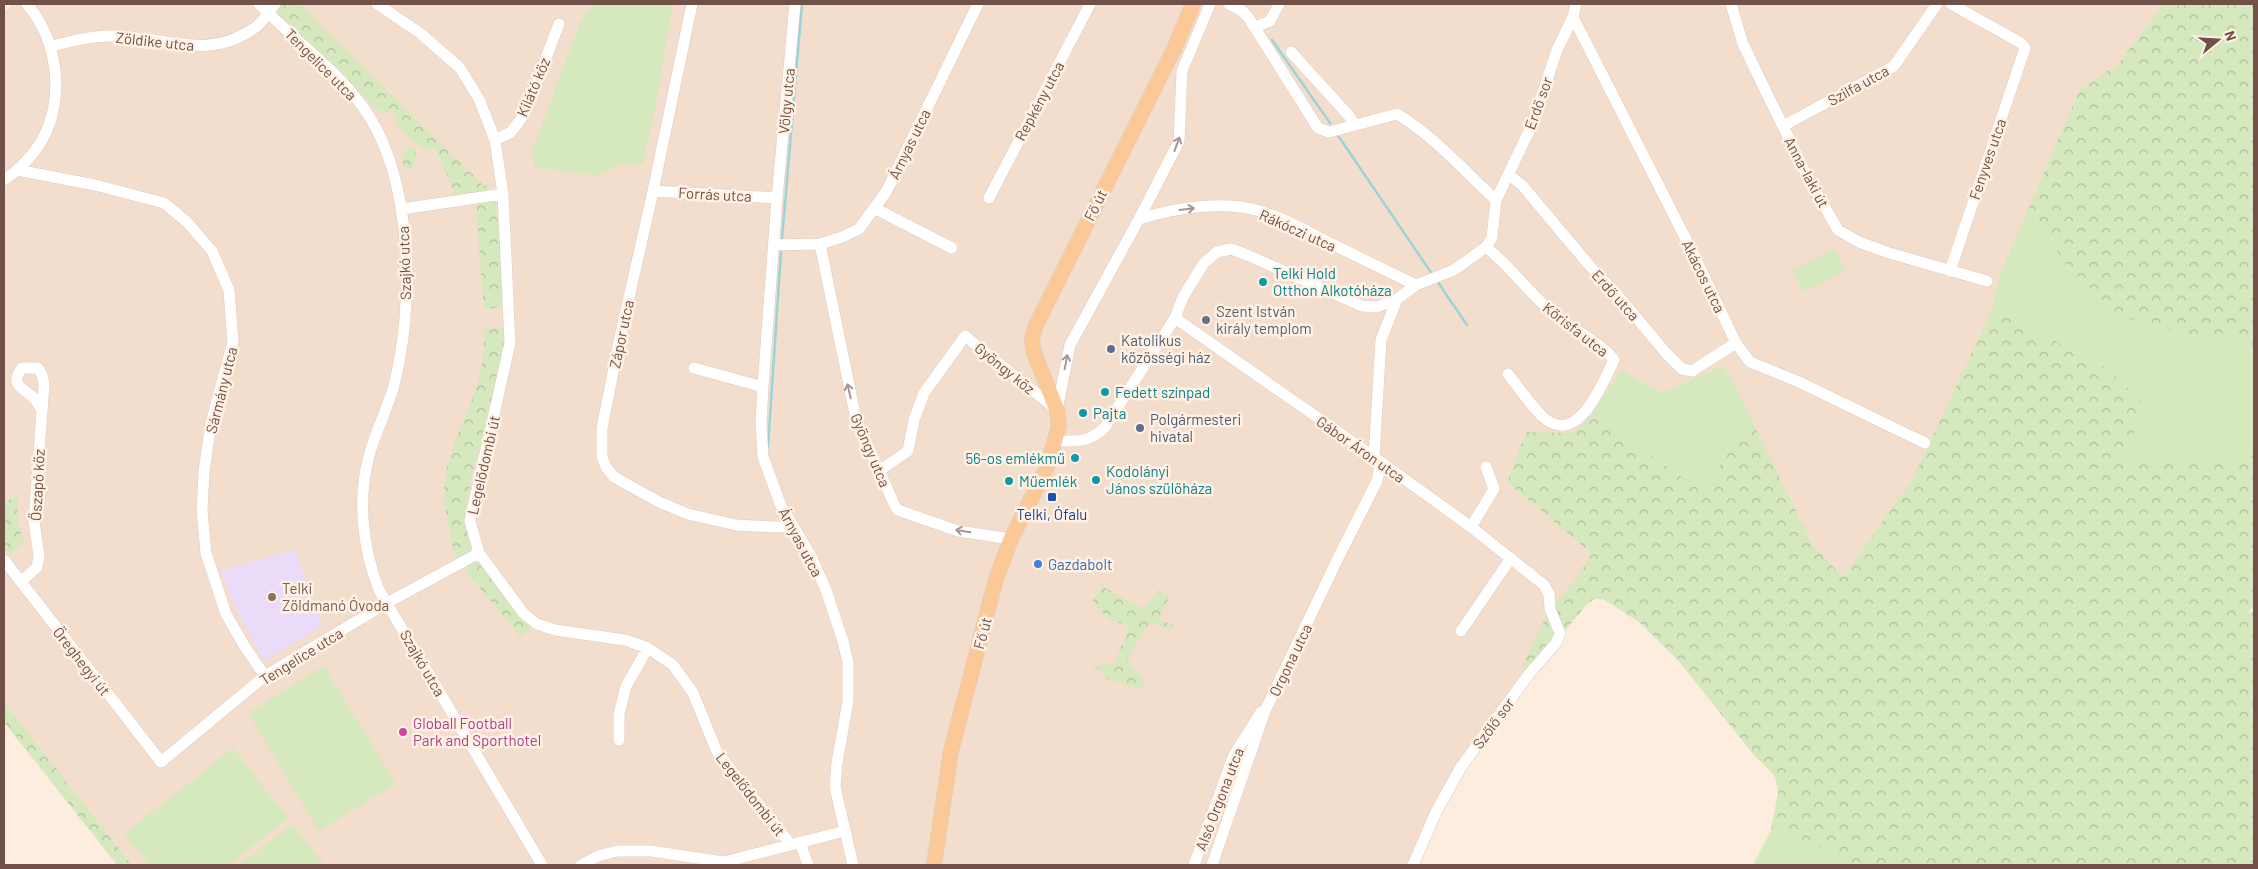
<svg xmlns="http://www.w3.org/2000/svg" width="2258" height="869" viewBox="0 0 2258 869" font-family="Barlow,sans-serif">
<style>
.residential{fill:#f3dece}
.education{fill:#eadcf8}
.grass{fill:#d5e8be}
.forest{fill:url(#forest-crowns)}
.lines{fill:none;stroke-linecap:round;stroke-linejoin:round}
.stream{stroke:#9bd4d6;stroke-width:2.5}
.minor-casing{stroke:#e1cabf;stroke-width:12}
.major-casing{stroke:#d7cecb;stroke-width:16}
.minor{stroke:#fff;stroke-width:11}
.major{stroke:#fbc997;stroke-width:15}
.oneway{stroke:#aa9791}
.culture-dot{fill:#0f9aa8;stroke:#fff2e5;stroke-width:2}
.worship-dot{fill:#6b7280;stroke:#fff2e5;stroke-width:2}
.service-dot{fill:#5c6f8a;stroke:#fff2e5;stroke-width:2}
.transit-dot{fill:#1a4fb4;stroke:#fff2e5;stroke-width:2}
.shop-dot{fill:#3f7fe0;stroke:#fff2e5;stroke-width:2}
.education-dot{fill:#8d6e63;stroke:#fff2e5;stroke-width:2}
.hotel-dot{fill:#d1479c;stroke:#fff2e5;stroke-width:2}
.labels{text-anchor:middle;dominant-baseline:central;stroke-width:5;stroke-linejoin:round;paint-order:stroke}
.street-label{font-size:15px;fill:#715147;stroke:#fff2e5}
.culture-label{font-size:15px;fill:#0d838f;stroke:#fff2e5;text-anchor:start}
.worship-label{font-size:15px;fill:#5b616d;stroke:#fff2e5;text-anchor:start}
.service-label{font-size:15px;fill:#4e5e75;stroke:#fff2e5;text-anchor:start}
.transit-label{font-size:15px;fill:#164399;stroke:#fff2e5}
.shop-label{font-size:15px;fill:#366cbe;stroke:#fff2e5;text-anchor:start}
.education-label{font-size:15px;fill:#785e54;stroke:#fff2e5;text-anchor:start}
.hotel-label{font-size:15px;fill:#b23c85;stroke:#fff2e5;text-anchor:start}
</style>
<defs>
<pattern id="forest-crowns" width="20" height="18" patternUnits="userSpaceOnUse" patternTransform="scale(1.25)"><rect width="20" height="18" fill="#d5e8be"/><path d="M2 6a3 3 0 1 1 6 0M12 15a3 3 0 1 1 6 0" fill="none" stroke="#b1be9c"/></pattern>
</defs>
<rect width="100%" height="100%" fill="#fceddf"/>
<!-- residential -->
<path class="residential" d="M 13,4 L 2163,4 L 2119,63 L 2079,91 L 2000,274 L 1992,309 L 1913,478 L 1843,577 L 1812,544 L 1724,365 L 1661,393 L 1621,369 L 1592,413 L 1574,433 L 1507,482 L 1592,554 L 1574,581 L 1529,674 L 1461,767 L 1413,865 L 132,865 L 4,702 L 4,12 Z"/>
<!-- education -->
<path class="education" d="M 295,550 L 322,626 L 264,661 L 239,615 L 220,570 Z"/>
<!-- grass -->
<path class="grass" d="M 594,4 L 673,4 L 656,103 L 643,165 L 621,164 L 597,176 L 534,167 L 531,154 L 580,23 Z
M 2028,209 L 2051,236 L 2061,260 L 2116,315 L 2205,340 L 2220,347 L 2224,328 L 2242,336 L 2254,357 L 2254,446 L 2224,464 L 2118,460 L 2101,364 L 1992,309 L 2000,274 Z
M 1834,249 L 1845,270 L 1804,292 L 1792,271 Z
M 1724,365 L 1756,429 L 1729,445 L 1706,494 L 1592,413 L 1621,369 L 1661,393 Z
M 324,666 L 396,784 L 319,831 L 248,713 Z
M 233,748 L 288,818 L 229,865 L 149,865 L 124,834 Z
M 292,824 L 325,865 L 239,865 Z
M 1771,830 L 1827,850 L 1849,865 L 1753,865 Z"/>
<!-- forest -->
<path class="forest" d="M 279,4 L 299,4 L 484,186 L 488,184 L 489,192 L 454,195 C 450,176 441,165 435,147 L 425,150 C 417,144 401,134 397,124 C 395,118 397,114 392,109 L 385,113 L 374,108 L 356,88 L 273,9 Z
M 2163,4 L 2254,4 L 2254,357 L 2242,336 L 2224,328 L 2220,347 L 2205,340 L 2116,315 L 2061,260 L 2051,236 L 2028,209 L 2079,91 L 2119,63 Z
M 409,146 L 415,149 L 416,157 L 411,171 L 403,166 L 403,156 Z
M 479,201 L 495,201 L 496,207 L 505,302 L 499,308 L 484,309 L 476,207 Z
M 1992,309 L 2101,364 L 2140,398 L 2142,417 L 2119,460 L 2224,464 L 2254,446 L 2254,605 L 2248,612 L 2254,612 L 2254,865 L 1849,865 L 1827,850 L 1771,830 L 1778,793 L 1775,776 L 1753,754 L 1678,660 L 1639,622 L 1603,599 L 1595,599 L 1588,603 L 1529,674 L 1521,667 L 1550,609 L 1574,581 L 1592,554 L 1507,482 L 1526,432 L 1574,433 L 1592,413 L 1706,494 L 1729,445 L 1756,429 L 1812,544 L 1843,577 L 1913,478 Z
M 485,327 L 504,328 L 504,338 L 494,400 L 472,473 L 465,512 L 473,548 L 466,555 L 456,557 C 449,536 442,500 445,478 C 450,445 468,415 477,384 C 483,365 484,346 485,327 Z
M 18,493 L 17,525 L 22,530 L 20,534 L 26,541 L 9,555 L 4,548 L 4,504 Z
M 479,561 L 531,626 L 527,632 L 520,637 L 465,570 L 468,565 Z
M 1102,586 L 1144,609 L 1159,591 L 1170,596 L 1159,619 L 1174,626 L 1169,629 L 1150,622 L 1127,659 L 1145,682 L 1140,689 L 1107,679 L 1093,665 L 1114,664 L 1129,626 L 1108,619 L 1092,602 Z
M 4,702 L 132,865 L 117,865 L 4,722 Z"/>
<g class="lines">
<!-- stream -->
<path class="stream" d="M 1272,40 L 1330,123
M 1337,134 L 1432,274
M 782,239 L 802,4
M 1437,281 L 1467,325
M 768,447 L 781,252"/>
<!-- minor casing -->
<g class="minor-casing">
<path id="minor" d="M 259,4 C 293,39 334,67 363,107 C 414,178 415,308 393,389 C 386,412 375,433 369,456 C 357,500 363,549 379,590 L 542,865
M 377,4 L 420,33 L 460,68 L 479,99 L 495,140 L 503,194 L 510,343 L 470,521 L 479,553 L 524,614 L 537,624 L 555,630 L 625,640 L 648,648 L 673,665 L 693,693 L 717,752 L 791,845
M 692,4 L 653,191 L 619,342 L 602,428 L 602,457 L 606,467 L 614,477 L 659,502 L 688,514 L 736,525 L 776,527 L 792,526
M 795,4 L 777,198 L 763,387 L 761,423 L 763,457 L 781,506 L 811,556 L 826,590 L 843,641 L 848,663 L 848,701 L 837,763 L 835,787 L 853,865
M 1229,4 L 1241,10 L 1248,17 L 1318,128 L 1329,132 L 1397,114 C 1434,136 1464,171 1496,200 L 1492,238 L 1486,247 L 1454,270 L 1416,285 L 1397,299 L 1381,340 L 1374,457
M 1731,4 L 1743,44 L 1808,178 L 1838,230 L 1859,242 L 1889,253 L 1987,281
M 1573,17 L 1692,251 L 1736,343 L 1750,362 L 1797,381 L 1925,443
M 1255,27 L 1270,21 L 1279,4
M 52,46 C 72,41 94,35 115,36 C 167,37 207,62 256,27 C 263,22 269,11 275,4
M 1291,52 L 1350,117 L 1354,124
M 1783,126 L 1894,66 L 1937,4
M 495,140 L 511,132 L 524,115 L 559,24
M 17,170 L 95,185 L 164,203 L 187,222 L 212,251 L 229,290 L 233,342 L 211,423 L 204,471 L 202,511 L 206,553 L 226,614 L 245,647 L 265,676
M 1509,175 L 1522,185 L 1589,265 L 1615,292 L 1666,353 L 1682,369 L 1692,371 L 1736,343
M 4,180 C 17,171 30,159 39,145 C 66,102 59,42 27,4
M 653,191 L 777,198
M 989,198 L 1090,4
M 1496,200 L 1531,127 L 1557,50 L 1573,17 L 1576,4
M 874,208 L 952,248
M 402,209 L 503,194
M 1139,219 C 1172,209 1207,203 1241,207 C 1272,211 1302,229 1330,243 C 1358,257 1387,271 1416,285
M 820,244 L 856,419 L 895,506 L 898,510 L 958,531 L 1011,539
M 774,245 L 820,244 L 842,237 L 859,229 L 886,192 L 978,4
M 1486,247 C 1511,267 1529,293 1553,313 C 1570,328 1602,343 1614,360 C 1602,384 1578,448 1543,417 C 1530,405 1519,388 1508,374
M 1950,271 L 2025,48 L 2021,43 L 1951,4
M 1175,318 L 1374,457 L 1471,527 L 1544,585 L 1549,594 L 1550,609 L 1560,633 L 1556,643 L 1529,674 L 1461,767 L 1436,812 L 1413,865
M 694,368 L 763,387
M 1055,441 C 1075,441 1090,443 1105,427 L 1175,318 L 1183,297 L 1204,263 L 1217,252 L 1231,249 L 1245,254 L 1362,306 L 1377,307 L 1397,299
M 879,471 L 908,451 L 914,420 L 924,393 L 965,336 L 1057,410 L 1070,345 L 1139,219 L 1179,141 L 1182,71 L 1210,4
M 1471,527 L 1494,489 L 1486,467
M 4,560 L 161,762 L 265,676 L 387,603 L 479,553
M 21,582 L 37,567 L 39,556 L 34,521 L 44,384 L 42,375 L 38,368 L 22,368 C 8,387 25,388 35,399 C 37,401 39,406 41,409
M 1461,631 L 1511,558
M 619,740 L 619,714 L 626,686 L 648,648
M 800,842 L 808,865
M 581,865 L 598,856 L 617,851 L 651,851 L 724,862 L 845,831
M 1194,865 L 1233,757 L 1261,712
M 1212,865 L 1265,711 L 1339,556 L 1377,481 L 1381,462"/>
</g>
<!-- major casing -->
<g class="major-casing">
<path id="major" d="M 934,865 L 951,751 L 996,579 L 1011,539 L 1047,467 L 1059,426 L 1057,410 L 1034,353 L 1032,340 L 1035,327 L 1175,47 L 1193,4"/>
</g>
<!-- minor -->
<use href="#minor" class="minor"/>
<!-- major -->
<use href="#major" class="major"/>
</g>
<!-- one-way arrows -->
<defs><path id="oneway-shaft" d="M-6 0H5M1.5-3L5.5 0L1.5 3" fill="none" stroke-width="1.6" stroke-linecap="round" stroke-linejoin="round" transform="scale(1.25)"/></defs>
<g class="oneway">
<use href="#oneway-shaft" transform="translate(1177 144) rotate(-70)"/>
<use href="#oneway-shaft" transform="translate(1187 209) rotate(-7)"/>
<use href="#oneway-shaft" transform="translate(1066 362) rotate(-79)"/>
<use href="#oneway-shaft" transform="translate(849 391) rotate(-103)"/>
<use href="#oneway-shaft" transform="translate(963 531) rotate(-170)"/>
</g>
<!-- markers -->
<g class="culture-dot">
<circle cx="1263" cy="282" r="5"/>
<circle cx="1105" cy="392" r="5"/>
<circle cx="1083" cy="413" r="5"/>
<circle cx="1075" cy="458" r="5"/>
<circle cx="1096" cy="480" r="5"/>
<circle cx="1009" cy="481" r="5"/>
</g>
<circle class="worship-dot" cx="1206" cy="320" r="5"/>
<g class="service-dot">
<circle cx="1111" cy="349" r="5"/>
<circle cx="1140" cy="428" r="5"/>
</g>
<rect class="transit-dot" x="1047" y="492" width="10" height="10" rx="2.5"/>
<circle class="shop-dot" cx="1038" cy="564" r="5"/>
<circle class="education-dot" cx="272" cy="597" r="5"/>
<circle class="hotel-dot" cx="403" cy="732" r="5"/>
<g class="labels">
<!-- street labels -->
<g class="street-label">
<text transform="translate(155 41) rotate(6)">Zöldike utca</text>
<text transform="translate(321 64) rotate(45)">Tengelice utca</text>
<text transform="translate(1858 85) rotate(-29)">Szilfa utca</text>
<text transform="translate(533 87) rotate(-67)">Kilátó köz</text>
<text transform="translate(786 101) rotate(-85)">Völgy utca</text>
<text transform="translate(1039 101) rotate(-62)">Repkény utca</text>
<text transform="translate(1538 103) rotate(-70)">Erdő sor</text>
<text transform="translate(909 144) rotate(-64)">Árnyas utca</text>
<text transform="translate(1987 159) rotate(-71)">Fenyves utca</text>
<text transform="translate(1807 172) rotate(62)">Anna-laki út</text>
<text transform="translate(715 194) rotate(3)">Forrás utca</text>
<text transform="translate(1095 205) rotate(-63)">Fő út</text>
<text transform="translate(1298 230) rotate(24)">Rákóczi utca</text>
<text transform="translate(404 263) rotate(-92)">Szajkó utca</text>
<text transform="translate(1704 276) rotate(64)">Akácos utca</text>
<text transform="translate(1616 295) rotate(48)">Erdő utca</text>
<text transform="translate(1576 329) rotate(38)">Kőrisfa utca</text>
<text transform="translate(621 334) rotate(-78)">Zápor utca</text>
<text transform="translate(1005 368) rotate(39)">Gyöngy köz</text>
<text transform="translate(221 390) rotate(-76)">Sármány utca</text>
<text transform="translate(1361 449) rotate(35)">Gábor Áron utca</text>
<text transform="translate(871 450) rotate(67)">Gyöngy utca</text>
<text transform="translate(483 465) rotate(-77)">Legelődombi út</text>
<text transform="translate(37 485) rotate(-87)">Őszapó köz</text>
<text transform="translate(801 542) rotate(62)">Árnyas utca</text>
<text transform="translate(982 633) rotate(-75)">Fő út</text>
<text transform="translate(301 656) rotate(-32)">Tengelice utca</text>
<text transform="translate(1290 660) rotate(-64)">Orgona utca</text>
<text transform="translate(82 661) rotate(52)">Öreghegyi út</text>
<text transform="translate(423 663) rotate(60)">Szajkó utca</text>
<text transform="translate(1493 723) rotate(-54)">Szőlő sor</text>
<text transform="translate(751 794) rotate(52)">Legelődombi út</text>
<text transform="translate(1219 799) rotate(-69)">Alsó Orgona utca</text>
</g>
<!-- culture labels -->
<g class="culture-label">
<text x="1273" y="273">Telki Hold<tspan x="1273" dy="17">Otthon Alkotóháza</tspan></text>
<text x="1115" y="392">Fedett színpad</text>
<text x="1093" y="413">Pajta</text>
<text x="1065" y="458" text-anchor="end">56-os emlékmű</text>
<text x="1106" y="471">Kodolányi<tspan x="1106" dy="17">János szülőháza</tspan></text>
<text x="1019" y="481">Műemlék</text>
</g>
<!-- worship labels -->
<g class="worship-label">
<text x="1216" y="311">Szent István<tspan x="1216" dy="17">király templom</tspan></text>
</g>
<!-- service labels -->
<g class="service-label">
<text x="1121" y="340">Katolikus<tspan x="1121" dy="17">közösségi ház</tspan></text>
<text x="1150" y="419">Polgármesteri<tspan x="1150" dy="17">hivatal</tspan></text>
</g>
<!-- transit labels -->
<g class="transit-label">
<text x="1052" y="514">Telki, Ófalu</text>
</g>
<!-- shop labels -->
<g class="shop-label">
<text x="1048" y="564">Gazdabolt</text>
</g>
<!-- education labels -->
<g class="education-label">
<text x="282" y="588">Telki<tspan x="282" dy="17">Zöldmanó Óvoda</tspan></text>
</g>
<!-- hotel labels -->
<g class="hotel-label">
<text x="413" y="723">Globall Football<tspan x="413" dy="17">Park and Sporthotel</tspan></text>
</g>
</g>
<!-- border -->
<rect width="2258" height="869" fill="none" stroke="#715147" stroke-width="10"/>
<!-- north arrow -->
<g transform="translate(2218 40) rotate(72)" stroke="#fff2e5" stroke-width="4" paint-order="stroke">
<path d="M0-4L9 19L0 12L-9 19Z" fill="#715147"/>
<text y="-8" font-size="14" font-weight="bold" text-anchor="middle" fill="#715147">N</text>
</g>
</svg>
